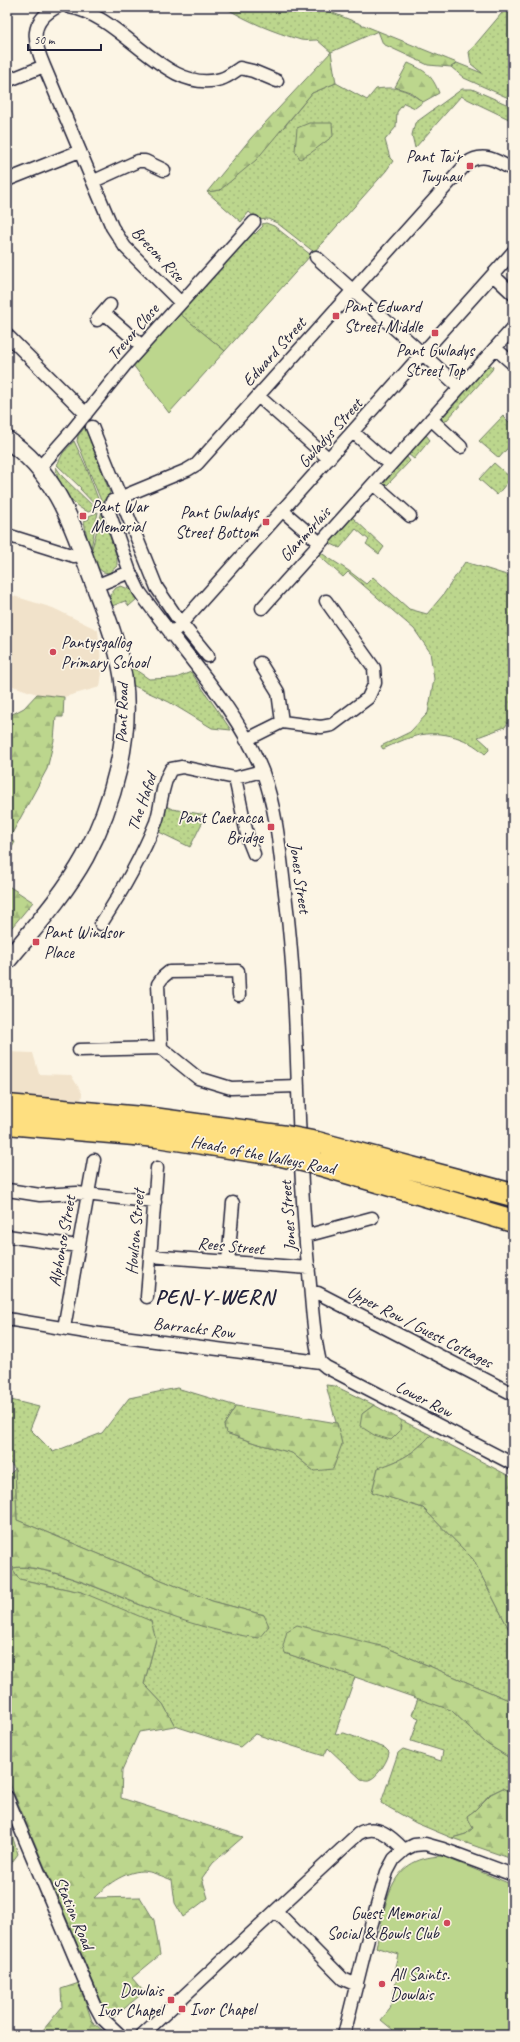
<svg xmlns="http://www.w3.org/2000/svg" width="520" height="2042" viewBox="0 0 520 2042" font-family="Caveat,sans-serif">
<style>
.built{fill:#f1e2ca}
.grass{fill:url(#grass-dots);stroke:#6f7c64}
.forest{fill:url(#forest-firs);stroke:#6f7c64}
.green{fill:#bcd68d;stroke:#6f7c64}
.lines{fill:none;stroke-linecap:round;stroke-linejoin:round}
.street-casing{stroke:#22223b;stroke-width:15}
.secondary-casing{stroke:#22223b;stroke-width:20}
.highway-casing{stroke:#22223b;stroke-width:25}
.street{stroke:#fcf5e5;stroke-width:12}
.secondary{stroke:#fcf5e5;stroke-width:17}
.highway{stroke:#fedf80;stroke-width:22}
.highway-bridge-casing{stroke:#22223b;stroke-width:25;stroke-linecap:butt}
.highway-bridge{stroke:#fedf80;stroke-width:22}
.poi-dot{fill:#d1495b;stroke:#fcf5e5;stroke-width:1.5}
.labels{text-anchor:middle;dominant-baseline:central;stroke-width:3.5;stroke-linejoin:round;paint-order:stroke}
.poi-label{font-size:17px;fill:#22223b;stroke:#fcf5e5;text-anchor:start}
.street-label{font-size:17px;fill:#22223b;stroke:#fcf5e5}
.district-label{font-size:21px;font-weight:bold;letter-spacing:1px;fill:#22223b;stroke:#fcf5e5}
</style>
<defs>
<pattern id="grass-dots" width="8" height="8" patternUnits="userSpaceOnUse"><rect width="8" height="8" fill="#bcd68d"/><path d="M2 2h.1M6 6h.1" fill="none" stroke="#a1b77b" stroke-width="1.8" stroke-linecap="round"/></pattern>
<pattern id="forest-firs" width="22" height="20" patternUnits="userSpaceOnUse"><rect width="22" height="20" fill="#bcd68d"/><path d="M5 1l3.5 6h-7zM16 11l3.5 6h-7z" fill="#a1b77b"/></pattern>
</defs>
<rect width="100%" height="100%" fill="#fcf5e5"/>
<filter id="ink" filterUnits="userSpaceOnUse"><feTurbulence type="fractalNoise" baseFrequency=".025" numOctaves="2"/><feDisplacementMap in="SourceGraphic" scale="8" xChannelSelector="R" yChannelSelector="G"/><feConvolveMatrix kernelMatrix="1 2 1 2 8 2 1 2 1" color-interpolation-filters="sRGB"/></filter>
<g filter="url(#ink)">
<!-- built -->
<path class="built" d="M 7,594 L 53,608 L 98,630 L 102,673 L 100,687 L 64,697 L 37,694 L 7,684 Z
M 7,1052 L 33,1053 L 39,1074 L 71,1075 L 82,1093 L 81,1107 L 7,1100 Z"/>
<!-- grass -->
<path class="grass" d="M 224,7 L 318,7 L 378,31 L 331,52 L 317,40 C 312,40 306,41 301,40 C 273,32 249,22 224,7 Z
M 507,7 L 513,7 L 513,100 L 464,78 L 451,67 L 457,63 L 482,73 L 471,64 L 469,52 Z
M 336,83 L 367,100 L 376,89 C 399,86 405,89 423,102 L 415,108 L 404,103 L 397,112 L 396,127 L 385,140 L 390,158 L 393,161 L 386,171 L 314,252 L 277,223 L 268,219 L 258,220 L 249,212 L 241,222 L 207,192 L 220,190 L 285,126 L 312,93 Z
M 462,89 L 472,89 L 513,107 L 513,121 L 461,96 L 415,148 L 412,135 L 415,123 Z
M 266,223 L 274,226 L 311,255 L 225,351 L 179,313 L 250,234 L 253,232 L 255,234 L 263,226 L 262,224 Z
M 489,364 L 493,367 L 492,370 L 446,421 L 442,422 L 439,420 Z
M 503,416 L 513,426 L 513,442 L 499,458 L 479,441 Z
M 85,427 L 110,493 L 102,503 L 77,441 L 78,436 Z
M 426,435 L 430,440 L 414,459 L 408,454 Z
M 74,441 L 87,469 L 101,507 L 98,508 L 80,489 L 81,488 L 57,465 L 63,453 Z
M 406,456 L 410,461 L 409,462 L 387,485 L 382,485 Z
M 494,463 L 511,478 L 497,495 L 479,479 Z
M 56,467 L 62,476 L 96,509 L 88,512 C 72,506 56,485 56,467 Z
M 102,511 L 117,558 L 117,566 L 109,573 L 103,572 L 98,568 L 91,552 Z
M 98,512 L 91,548 L 89,549 L 84,521 L 89,519 L 89,516 Z
M 352,517 L 384,547 L 379,554 L 366,544 L 369,540 L 356,529 L 340,548 L 329,543 Z
M 318,551 L 349,571 L 366,584 L 373,577 L 409,609 L 427,614 L 443,595 L 465,562 L 513,577 L 513,715 L 505,727 L 478,737 L 488,746 L 489,750 L 485,754 C 466,736 437,729 412,737 C 402,740 392,745 383,749 L 381,746 L 410,732 L 428,713 L 434,679 L 430,652 L 414,629 L 348,572 L 343,577 L 316,553 Z
M 121,586 L 131,590 L 137,599 L 129,606 L 125,601 L 112,606 L 110,595 L 116,588 Z
M 130,666 L 149,679 L 176,678 L 191,672 L 231,730 L 212,728 L 169,702 L 132,685 Z
M 164,805 L 172,809 L 206,815 L 190,847 L 155,830 Z
M 326,1385 L 335,1386 L 374,1405 L 362,1414 L 400,1431 L 401,1420 L 431,1435 C 413,1454 402,1460 378,1468 L 372,1492 L 423,1508 L 473,1559 L 513,1637 L 513,1702 L 385,1647 L 285,1653 L 355,1677 L 335,1734 L 344,1733 L 385,1748 L 389,1752 C 389,1759 378,1776 371,1779 C 368,1781 365,1780 361,1779 L 328,1748 L 324,1756 L 255,1734 L 240,1747 L 175,1726 L 163,1704 L 144,1684 L 156,1639 L 81,1592 L 19,1579 L 12,1568 C 45,1562 117,1597 151,1609 C 179,1619 207,1627 235,1635 L 264,1615 L 212,1601 L 17,1520 L 15,1469 L 7,1459 L 7,1399 L 39,1407 L 30,1429 L 53,1452 L 102,1433 L 129,1398 L 177,1388 L 236,1406 L 224,1425 L 226,1433 L 255,1443 L 292,1453 L 314,1471 L 342,1445 Z
M 418,1698 L 451,1710 L 487,1744 L 513,1760 L 513,1793 L 503,1788 L 490,1794 L 474,1811 L 467,1816 L 473,1828 L 466,1834 L 452,1838 L 416,1823 L 381,1803 L 398,1753 L 403,1749 L 441,1761 L 443,1751 L 411,1741 L 419,1718 L 412,1715 Z"/>
<!-- forest -->
<path class="forest" d="M 378,31 L 457,63 L 451,67 L 428,65 L 383,44 Z
M 331,52 L 336,83 L 312,93 L 256,160 L 220,190 L 207,192 L 251,138 Z
M 408,63 C 426,71 432,75 439,93 L 423,102 L 410,92 L 395,87 Z
M 309,123 L 332,123 L 333,136 L 312,152 L 300,159 L 295,151 L 297,128 Z
M 37,694 L 64,697 L 63,717 L 56,717 L 54,740 L 47,769 L 9,839 L 15,842 L 7,856 L 7,717 L 24,708 Z
M 7,885 L 33,902 L 7,933 Z
M 374,1405 L 401,1420 L 400,1431 L 391,1440 L 374,1435 L 360,1426 L 362,1414 Z
M 236,1406 L 337,1423 L 342,1444 L 333,1469 L 314,1471 L 292,1453 L 255,1443 L 226,1433 L 224,1425 Z
M 431,1435 L 513,1478 L 513,1637 L 473,1559 L 423,1508 L 372,1492 L 378,1468 C 402,1460 413,1454 431,1435 Z
M 15,1469 L 17,1520 L 212,1601 L 264,1615 L 269,1626 L 259,1638 C 223,1634 185,1622 151,1609 C 119,1597 42,1561 12,1568 L 19,1579 L 81,1592 L 151,1621 L 156,1639 L 144,1684 L 163,1704 L 175,1726 L 139,1732 L 122,1770 L 121,1798 L 243,1837 L 213,1863 L 202,1878 L 208,1898 L 183,1917 L 175,1903 L 172,1880 C 164,1877 151,1871 142,1871 C 124,1872 106,1885 94,1898 L 140,1897 L 154,1920 L 160,1955 L 132,1978 L 144,1992 L 113,2018 L 104,2008 L 7,1777 L 7,1477 Z
M 297,1625 L 385,1647 L 513,1702 L 513,1760 L 487,1744 L 451,1710 L 285,1653 L 283,1646 L 287,1631 Z
M 503,1788 L 513,1793 L 512,1859 L 452,1838 L 466,1834 L 473,1828 L 467,1816 L 474,1811 L 491,1794 Z
M 79,1983 L 92,2021 L 107,2035 L 39,2035 L 62,2007 L 61,1989 Z"/>
<!-- green -->
<path class="green" d="M 179,313 L 225,351 L 169,413 L 133,365 Z
M 7,1820 L 18,1854 L 7,1869 Z
M 442,1856 L 513,1885 L 513,2024 L 505,2035 L 399,2035 L 381,2020 L 390,2009 L 399,1969 L 395,1967 L 398,1954 L 376,1947 C 387,1904 386,1858 442,1856 Z"/>
<g class="lines">
<!-- street casing -->
<g class="street-casing">
<path id="street" d="M 57,7 C 29,22 33,40 44,66 L 112,227 L 125,247 L 181,303
M 69,7 C 123,15 166,96 221,79 C 228,77 234,72 240,68 L 253,71 L 277,81
M 7,81 L 44,66
M 513,170 C 498,161 483,151 467,163 L 197,464 L 187,470 L 112,501 L 109,512 L 130,572 L 139,591 C 179,648 238,708 263,773 C 277,811 280,854 285,893 C 301,1016 295,1141 308,1265 C 312,1297 312,1331 320,1362 L 326,1367 L 513,1464
M 7,180 L 80,151
M 94,181 L 138,161 L 145,161 L 164,170
M 316,257 L 459,387
M 494,276 L 513,294
M 104,313 L 142,346
M 97,320 L 110,305
M 7,335 L 86,414
M 495,348 L 513,364
M 258,396 L 329,459
M 431,419 L 461,447
M 92,427 L 157,588 L 178,619 L 208,656
M 353,432 L 390,465
M 40,467 L 71,432 L 125,365 L 254,222
M 374,484 L 410,516
M 283,511 L 320,543
M 7,535 L 74,556 L 84,555
M 95,586 L 130,572
M 262,608 L 513,328
M 171,635 L 513,252
M 260,663 L 278,692 L 282,722
M 246,740 L 282,722 L 321,727 L 332,725 L 368,698 L 375,683 L 374,668 L 326,601
M 235,778 L 248,839 L 254,854
M 101,924 C 121,893 142,856 156,822 C 162,804 161,785 171,769 L 182,767 L 235,778 L 262,771
M 239,995 L 238,971 L 169,972 L 163,977 L 158,984 L 161,1048 L 198,1078 L 231,1088 L 298,1086
M 79,1050 L 161,1048
M 8,1190 L 40,1195 L 77,1193 L 155,1202
M 7,1236 L 78,1246
M 305,1236 L 372,1218
M 150,1256 L 309,1268
M 228,1262 L 233,1203
M 311,1293 L 318,1293 L 513,1394
M 147,1297 L 157,1168
M 7,1319 L 92,1333 L 320,1362
M 64,1328 L 94,1160
M 7,1797 L 95,2005 L 102,2018 L 120,2035
M 276,1911 L 343,1979 L 357,1985
M 142,2035 L 358,1834 C 376,1822 392,1837 404,1850
M 344,2035 L 371,1926 L 387,1872 L 394,1859 L 404,1850 L 414,1845 L 425,1844 L 443,1849 L 513,1875"/>
</g>
<!-- secondary casing -->
<g class="secondary-casing">
<path id="secondary" d="M 7,440 C 52,469 71,519 88,567 C 101,603 117,639 123,677 C 132,736 113,805 85,857 C 64,895 34,928 7,961"/>
</g>
<!-- highway casing -->
<g class="highway-casing">
<path id="highway" d="M 7,1106 L 153,1119 L 286,1137
M 7,1123 L 157,1136 L 282,1155
M 317,1143 L 513,1195
M 319,1164 L 513,1221"/>
</g>
<!-- street -->
<use href="#street" class="street"/>
<!-- secondary -->
<use href="#secondary" class="secondary"/>
<!-- highway -->
<use href="#highway" class="highway"/>
<!-- highway-bridge casing -->
<g class="highway-bridge-casing">
<path id="highway-bridge" d="M 286,1137 L 317,1143
M 282,1155 L 319,1164"/>
</g>
<!-- highway-bridge -->
<use href="#highway-bridge" class="highway-bridge"/>
</g>
</g>
<!-- markers -->
<g class="poi-dot">
<rect x="466" y="162" width="8" height="8" rx="2"/>
<rect x="332" y="312" width="8" height="8" rx="2"/>
<rect x="431" y="329" width="8" height="8" rx="2"/>
<rect x="79" y="512" width="8" height="8" rx="2"/>
<rect x="262" y="518" width="8" height="8" rx="2"/>
<circle cx="53" cy="652" r="4"/>
<rect x="267" y="823" width="8" height="8" rx="2"/>
<rect x="32" y="938" width="8" height="8" rx="2"/>
<circle cx="447" cy="1923" r="4"/>
<circle cx="382" cy="1984" r="4"/>
<rect x="167" y="1996" width="8" height="8" rx="2"/>
<rect x="178" y="2005" width="8" height="8" rx="2"/>
</g>
<g class="labels">
<!-- poi labels -->
<g class="poi-label">
<text x="462" y="156" text-anchor="end">Pant Tai'r<tspan x="462" dy="20">Twynau</tspan></text>
<text x="344" y="306">Pant Edward<tspan x="344" dy="20">Street Middle</tspan></text>
<text x="435" y="350" text-anchor="middle">Pant Gwladys<tspan x="435" dy="20">Street Top</tspan></text>
<text x="91" y="506">Pant War<tspan x="91" dy="20">Memorial</tspan></text>
<text x="258" y="512" text-anchor="end">Pant Gwladys<tspan x="258" dy="20">Street Bottom</tspan></text>
<text x="61" y="642">Pantysgallog<tspan x="61" dy="20">Primary School</tspan></text>
<text x="263" y="817" text-anchor="end">Pant Caeracca<tspan x="263" dy="20">Bridge</tspan></text>
<text x="44" y="932">Pant Windsor<tspan x="44" dy="20">Place</tspan></text>
<text x="439" y="1913" text-anchor="end">Guest Memorial<tspan x="439" dy="20">Social &amp; Bowls Club</tspan></text>
<text x="390" y="1974">All Saints.<tspan x="390" dy="20">Dowlais</tspan></text>
<text x="163" y="1990" text-anchor="end">Dowlais<tspan x="163" dy="20">Ivor Chapel</tspan></text>
<text x="190" y="2009">Ivor Chapel</text>
</g>
<!-- street labels -->
<g class="street-label">
<text transform="translate(158 254) rotate(47)">Brecon Rise</text>
<text transform="translate(133 332) rotate(-49)">Trevor Close</text>
<text transform="translate(274 352) rotate(-48)">Edward Street</text>
<text transform="translate(330 433) rotate(-48)">Gwladys Street</text>
<text transform="translate(305 534) rotate(-48)">Glanmorlais</text>
<text transform="translate(122 713) rotate(-89)">Pant Road</text>
<text transform="translate(142 802) rotate(-71)">The Hafod</text>
<text transform="translate(300 878) rotate(82)">Jones Street</text>
<text transform="translate(263 1155) rotate(11)">Heads of the Valleys Road</text>
<text transform="translate(288 1216) rotate(-94)">Jones Street</text>
<text transform="translate(135 1232) rotate(-85)">Houlson Street</text>
<text transform="translate(62 1241) rotate(-80)">Alphonso Street</text>
<text transform="translate(231 1246) rotate(5)">Rees Street</text>
<text transform="translate(420 1327) rotate(27)">Upper Row / Guest Cottages</text>
<text transform="translate(194 1328) rotate(7)">Barracks Row</text>
<text transform="translate(424 1399) rotate(27)">Lower Row</text>
<text transform="translate(74 1913) rotate(67)">Station Road</text>
</g>
<!-- district labels -->
<g class="district-label">
<text x="215" y="1297">PEN-Y-WERN</text>
</g>
</g>
<!-- margin -->
<rect width="520" height="2042" fill="none" stroke="#fcf5e5" stroke-width="24"/>
<rect x="12" y="12" width="496" height="2018" fill="none" stroke="#22223b" stroke-width="1.5" filter="url(#ink)"/>
<!-- scale -->
<path d="M28 44v6h73v-6" fill="none" stroke="#22223b" stroke-width="2"/>
<text x="34" y="44" font-size="12" fill="#22223b" stroke="#fcf5e5" stroke-width="3" paint-order="stroke">50 m</text>
</svg>
